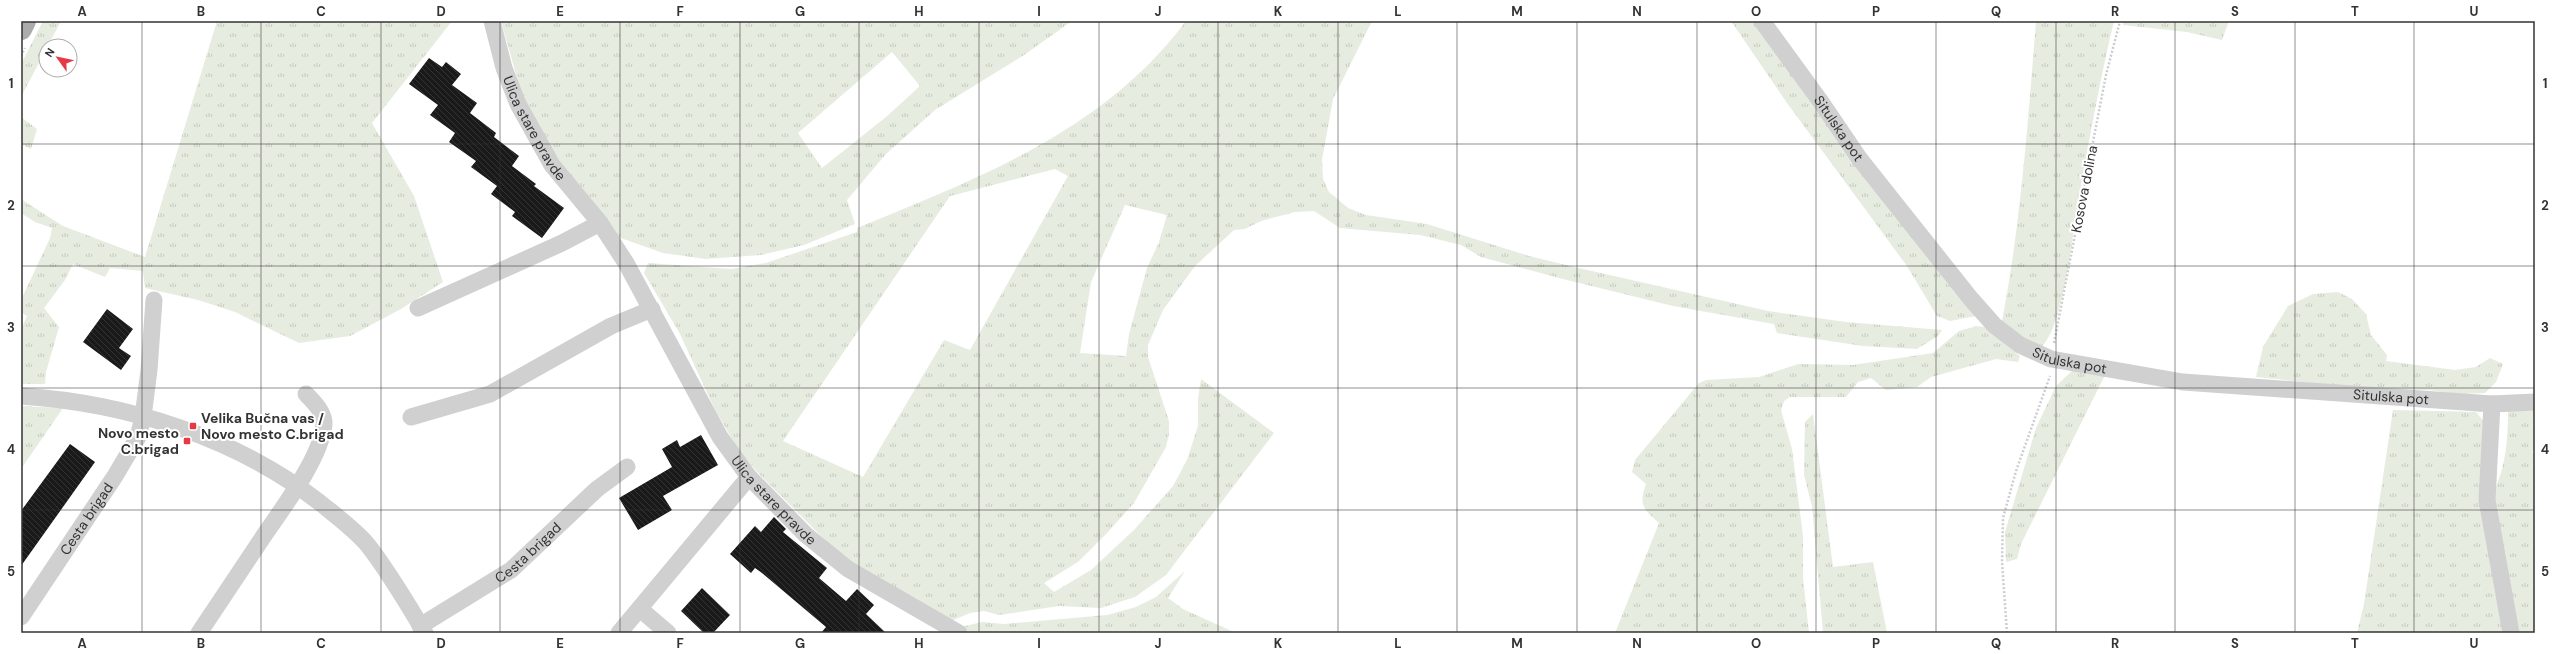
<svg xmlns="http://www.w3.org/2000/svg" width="2556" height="654" viewBox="0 0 2556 654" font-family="'DM Sans',sans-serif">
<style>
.grass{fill:url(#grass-tufts);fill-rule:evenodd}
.building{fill:url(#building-back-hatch)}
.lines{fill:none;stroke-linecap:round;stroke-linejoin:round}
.path{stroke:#cdcdcd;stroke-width:2.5;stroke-dasharray:2 2;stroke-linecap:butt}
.minor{stroke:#d0d0d0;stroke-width:17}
.major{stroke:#ababab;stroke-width:22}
.grid{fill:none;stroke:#333;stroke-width:1;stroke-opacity:0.55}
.poi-dot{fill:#e63946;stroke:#fff;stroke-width:1.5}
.labels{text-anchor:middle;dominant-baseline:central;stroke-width:4;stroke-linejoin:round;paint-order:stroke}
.street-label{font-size:14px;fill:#333;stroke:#fff}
.poi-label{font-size:14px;font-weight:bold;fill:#333;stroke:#fff;text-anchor:start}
.neatline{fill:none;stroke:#333;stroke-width:1.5}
.grid-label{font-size:13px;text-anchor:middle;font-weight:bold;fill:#333}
</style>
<defs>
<pattern id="grass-tufts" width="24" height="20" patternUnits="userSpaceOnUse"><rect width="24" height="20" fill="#e6ecdf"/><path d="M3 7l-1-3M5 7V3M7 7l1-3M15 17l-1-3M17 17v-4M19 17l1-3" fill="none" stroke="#c6cbc0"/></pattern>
<pattern id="building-back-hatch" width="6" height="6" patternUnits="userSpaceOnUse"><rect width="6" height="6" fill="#1a1a1a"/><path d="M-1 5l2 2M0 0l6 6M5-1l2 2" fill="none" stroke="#333"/></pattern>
</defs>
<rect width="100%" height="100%" fill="#fff"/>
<!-- grass -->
<path class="grass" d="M 43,21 L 61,21 L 21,97 L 21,64 Z
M 217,21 L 452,21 L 372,123 L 414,196 L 443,282 L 401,309 L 350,336 L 299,343 L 235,312 L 198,300 L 145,288 L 143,271 L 110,268 L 105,277 L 73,264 L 65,280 L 44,308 L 59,327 L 46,372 L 45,384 L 21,384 L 21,329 L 27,316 L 21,312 L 21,300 L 50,238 L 52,228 L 35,222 L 21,213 L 21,199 L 63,226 L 145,257 Z
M 501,21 L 1072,21 L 1024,55 L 935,110 L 886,154 L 847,200 L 855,224 L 804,245 L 761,255 L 706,259 L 663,253 L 618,237 L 564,168 L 525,106 ZM 892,52 L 920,86 L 886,117 L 822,168 L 798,133 Z
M 1186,21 L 1372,21 L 1333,99 L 1322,160 L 1323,179 L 1329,192 L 1348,208 L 1366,215 L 1427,224 L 1529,256 L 1570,266 L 1768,311 L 1846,322 L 1942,330 L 1938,336 L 1917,349 L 1863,346 L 1777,333 L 1774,324 L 1673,306 L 1563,279 L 1481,257 L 1461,245 L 1420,235 L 1340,228 L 1314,211 L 1295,212 L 1261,221 L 1245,229 L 1234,230 L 1195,266 L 1163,310 L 1148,345 L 1148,357 L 1169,421 L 1169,434 L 1166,447 L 1134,503 L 1107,533 L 1078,562 L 1044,583 L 1054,592 L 1091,570 L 1134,530 L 1173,486 L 1187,460 L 1198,426 L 1198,399 L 1201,379 L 1274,433 L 1166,575 L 1135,597 L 1101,608 L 1059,606 L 999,615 L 984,611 L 970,613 L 951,621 L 846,561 L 758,473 L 738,449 L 715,410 L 680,334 L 644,273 L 648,263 L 731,269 L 766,263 L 857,232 L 857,228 C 979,178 1104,131 1186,21 ZM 1055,169 L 1068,176 L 970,350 L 944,340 L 863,477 L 783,441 L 950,196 ZM 1125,205 L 1167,215 L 1159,242 L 1147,268 L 1129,334 L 1126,356 L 1080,353 L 1091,282 Z
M 1731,21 L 1756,21 L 1976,316 L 1950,321 L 1937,316 L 1907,266 L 1787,103 Z
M 2036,21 L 2114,21 C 2101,75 2091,130 2081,185 C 2074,219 2065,325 2042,346 L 2032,345 L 2002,321 C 2021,222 2028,121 2036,21 Z
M 2124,21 L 2229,21 L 2222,40 L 2187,32 L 2123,25 Z
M 21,117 L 37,129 L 31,149 L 21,144 Z
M 2338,292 L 2352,299 L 2366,314 L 2371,335 L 2387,355 L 2386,361 L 2455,370 L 2476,367 L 2490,358 L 2503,364 L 2496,382 L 2485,393 L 2459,394 L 2429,390 L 2370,389 L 2256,377 L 2263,347 L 2288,306 L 2313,294 Z
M 1977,326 L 1984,327 L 2020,356 L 2018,362 L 1996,359 L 1931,377 L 1917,387 L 1886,390 L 1871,378 L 1858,382 L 1846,397 L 1790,397 L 1784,401 L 1781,410 L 1792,449 L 1803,536 L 1803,578 L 1809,633 L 1615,633 L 1659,523 C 1644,509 1638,506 1646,484 L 1632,472 L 1635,460 L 1699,383 L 1706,380 L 1759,377 L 1798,364 L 1853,365 L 1933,353 L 1959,331 Z
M 2073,370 L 2105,375 L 2021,544 L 2017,559 L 2006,562 L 2005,532 L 2036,428 L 2056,386 Z
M 21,406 L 63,408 L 21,469 Z
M 2535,409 L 2535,443 L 2532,453 L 2535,454 L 2535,633 L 2516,633 L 2493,494 C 2506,466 2508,440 2508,410 Z
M 2393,410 L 2476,412 L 2485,423 L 2505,633 L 2357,633 L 2364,604 Z
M 1813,414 L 1833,567 L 1873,562 L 1887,633 L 1823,633 L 1812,506 L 1804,475 L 1805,422 Z
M 1185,571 L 1168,598 L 1183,609 L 1236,633 L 972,633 L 961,627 L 982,622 L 1004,624 L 1107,615 L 1136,607 L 1156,597 Z"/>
<!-- building -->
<path class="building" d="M 429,58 L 442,67 L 446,62 L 461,74 L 452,85 L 477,103 L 470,113 L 496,133 L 494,137 L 519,156 L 512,166 L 536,184 L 534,186 L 564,208 L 542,238 L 512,216 L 515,212 L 491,194 L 497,186 L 471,167 L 476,161 L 449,142 L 455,133 L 430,115 L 438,105 L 409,84 Z
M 107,309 L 133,329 L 119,348 L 131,356 L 121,370 L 83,342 Z
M 701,435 L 718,465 L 663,496 L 672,510 L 638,530 L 619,498 L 672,467 L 662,449 L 677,440 L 680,447 Z
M 70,444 L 95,462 L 21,566 L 21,511 Z
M 774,517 L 786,529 L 783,532 L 827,568 L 819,578 L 846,601 L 857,589 L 874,605 L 866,614 L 886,633 L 821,633 L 826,627 L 762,573 L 755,568 L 751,573 L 730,554 L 755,526 L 761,532 Z
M 702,588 L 730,615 L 713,633 L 704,633 L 681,611 Z"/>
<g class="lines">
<!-- path -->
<path class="path" d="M 21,56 L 25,48
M 2054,343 L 2106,75 L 2120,21
M 2007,633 L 2002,562 L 2003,518 L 2016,471 L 2050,376"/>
<!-- minor -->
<g class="minor">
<path id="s1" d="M 492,21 L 504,68 L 518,104 L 552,165 L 600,223 L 626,263 L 720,437 L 749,477 L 806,535 L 848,569 L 959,633"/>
<path id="s2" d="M 1762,21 L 1821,102 L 1859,158 L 1971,299 L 1994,325 L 2020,345 L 2051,359 L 2183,382 L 2492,404 L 2535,402"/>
<path d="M 418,308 L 562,243 L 600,223"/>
<path d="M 21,396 C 127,403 235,437 319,502 C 335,515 353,528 367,544 C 389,572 407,603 425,633"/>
<path d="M 2492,404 L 2487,500 L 2511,633"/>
<path d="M 411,417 L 490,394 L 611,326 L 652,309"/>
<path d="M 640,609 L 668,633"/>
<path id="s3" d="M 21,617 L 115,476 L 138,437 L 143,417 L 149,370 L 154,300"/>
<path id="s4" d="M 420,626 L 511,570 L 597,489 L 627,467"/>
<path d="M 199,633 C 221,600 243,567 265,534 C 283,508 321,457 324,425 C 325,413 314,402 306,394"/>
<path d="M 619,633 L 749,477"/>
</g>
<!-- major -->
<path class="major" d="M 21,29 L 25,21"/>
</g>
<!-- grid -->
<path class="grid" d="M 142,21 L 142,633M 261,21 L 261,633M 381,21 L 381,633M 500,21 L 500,633M 620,21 L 620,633M 740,21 L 740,633M 859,21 L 859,633M 979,21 L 979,633M 1099,21 L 1099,633M 1218,21 L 1218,633M 1338,21 L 1338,633M 1457,21 L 1457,633M 1577,21 L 1577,633M 1697,21 L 1697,633M 1816,21 L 1816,633M 1936,21 L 1936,633M 2056,21 L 2056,633M 2175,21 L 2175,633M 2295,21 L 2295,633M 2414,21 L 2414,633M 21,144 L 2535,144M 21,266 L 2535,266M 21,388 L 2535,388M 21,510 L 2535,510"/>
<!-- markers -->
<g class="poi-dot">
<rect x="189" y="422" width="8" height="8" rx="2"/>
<rect x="183" y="437" width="8" height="8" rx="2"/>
</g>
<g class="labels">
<!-- street labels -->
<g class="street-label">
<text stroke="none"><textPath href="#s1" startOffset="116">Ulica stare pravde</textPath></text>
<text stroke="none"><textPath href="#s2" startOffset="132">Situlska pot</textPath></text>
<text transform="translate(2084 189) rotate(-79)">Kosova dolina</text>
<text stroke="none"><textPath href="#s2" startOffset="468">Situlska pot</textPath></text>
<text stroke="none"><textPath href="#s2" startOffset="792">Situlska pot</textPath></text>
<text stroke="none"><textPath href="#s1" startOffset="561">Ulica stare pravde</textPath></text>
<text stroke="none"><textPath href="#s3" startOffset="118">Cesta brigad</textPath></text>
<text stroke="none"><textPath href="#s4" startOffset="131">Cesta brigad</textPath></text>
</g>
<!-- poi labels -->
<g class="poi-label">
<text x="201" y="418">Velika Bučna vas /<tspan x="201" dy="16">Novo mesto C.brigad</tspan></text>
<text x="179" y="433" text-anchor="end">Novo mesto<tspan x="179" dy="16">C.brigad</tspan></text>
</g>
</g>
<!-- border -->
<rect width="2556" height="654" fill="none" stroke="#ffffff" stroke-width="44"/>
<!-- north arrow -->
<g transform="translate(58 58) rotate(303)"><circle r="19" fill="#ffffff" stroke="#adadad"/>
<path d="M0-3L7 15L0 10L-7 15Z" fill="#e63946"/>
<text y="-6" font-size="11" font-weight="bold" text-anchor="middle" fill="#333333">N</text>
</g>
<rect x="22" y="22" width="2512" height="610" class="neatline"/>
<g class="grid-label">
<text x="82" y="16">A</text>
<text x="201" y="16">B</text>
<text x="321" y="16">C</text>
<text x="441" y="16">D</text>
<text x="560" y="16">E</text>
<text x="680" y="16">F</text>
<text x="800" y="16">G</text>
<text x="919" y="16">H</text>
<text x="1039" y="16">I</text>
<text x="1158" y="16">J</text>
<text x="1278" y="16">K</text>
<text x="1398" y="16">L</text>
<text x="1517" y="16">M</text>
<text x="1637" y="16">N</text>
<text x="1756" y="16">O</text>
<text x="1876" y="16">P</text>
<text x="1996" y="16">Q</text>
<text x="2115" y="16">R</text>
<text x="2235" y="16">S</text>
<text x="2355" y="16">T</text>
<text x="2474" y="16">U</text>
<text x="11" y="88">1</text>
<text x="2545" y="88">1</text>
<text x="11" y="210">2</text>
<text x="2545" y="210">2</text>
<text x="11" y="332">3</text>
<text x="2545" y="332">3</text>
<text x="11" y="454">4</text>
<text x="2545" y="454">4</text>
<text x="11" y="576">5</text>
<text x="2545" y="576">5</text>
<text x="82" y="648">A</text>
<text x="201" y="648">B</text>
<text x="321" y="648">C</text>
<text x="441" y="648">D</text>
<text x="560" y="648">E</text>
<text x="680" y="648">F</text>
<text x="800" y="648">G</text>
<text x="919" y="648">H</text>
<text x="1039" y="648">I</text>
<text x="1158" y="648">J</text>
<text x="1278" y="648">K</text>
<text x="1398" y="648">L</text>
<text x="1517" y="648">M</text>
<text x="1637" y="648">N</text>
<text x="1756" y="648">O</text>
<text x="1876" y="648">P</text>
<text x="1996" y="648">Q</text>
<text x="2115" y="648">R</text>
<text x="2235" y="648">S</text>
<text x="2355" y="648">T</text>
<text x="2474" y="648">U</text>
</g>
</svg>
